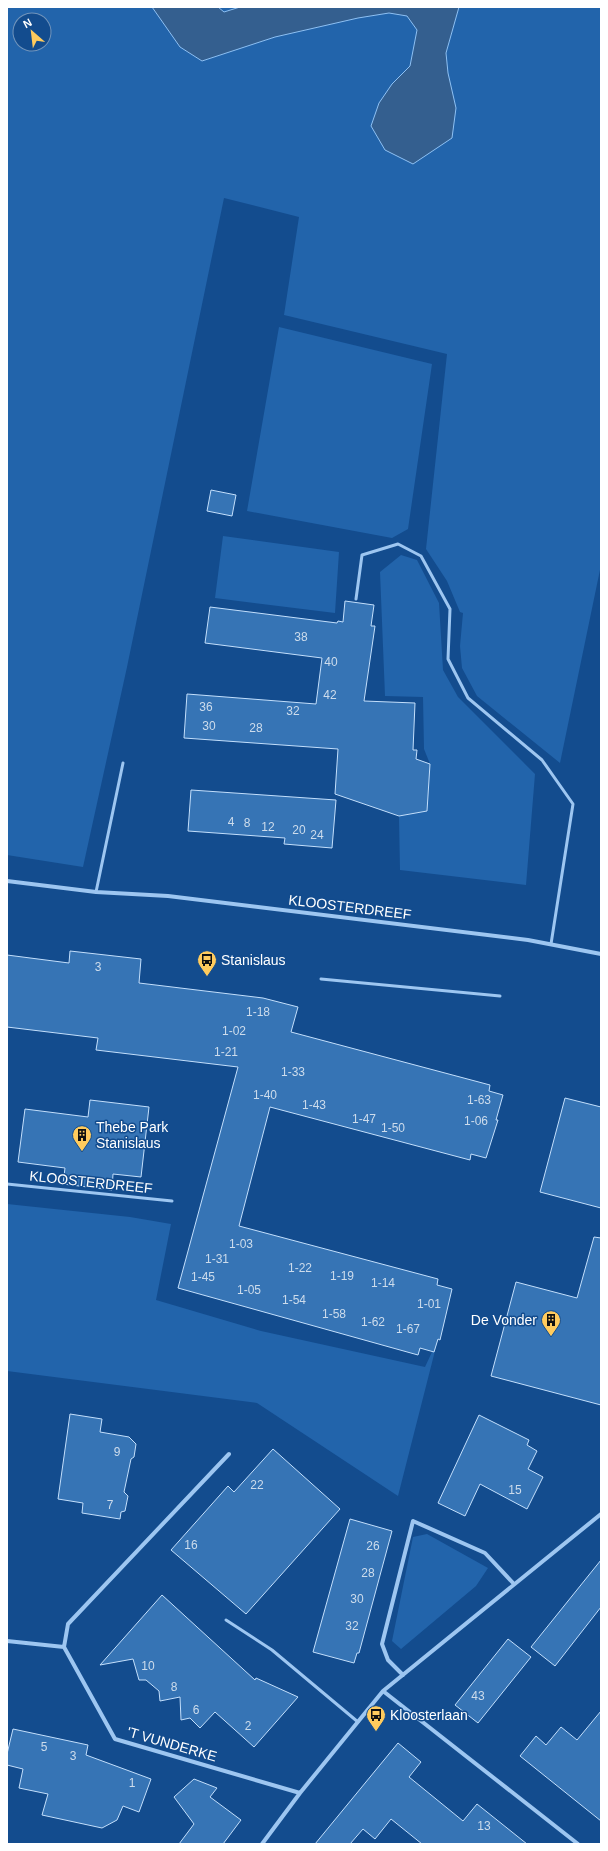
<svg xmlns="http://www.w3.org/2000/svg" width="608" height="1851" viewBox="0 0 608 1851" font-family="Helvetica,sans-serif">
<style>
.green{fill:#2264ab;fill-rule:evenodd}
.water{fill:#345f8f;stroke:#8ec1f4}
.building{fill:#3674b5;stroke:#c3dffc}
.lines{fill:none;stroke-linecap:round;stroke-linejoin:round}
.service{stroke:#9dc6f1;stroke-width:3}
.minor{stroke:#9dc6f1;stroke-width:4}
.labels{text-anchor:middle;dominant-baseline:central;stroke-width:3;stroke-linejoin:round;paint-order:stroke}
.number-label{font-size:12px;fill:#cddcec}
.street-label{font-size:14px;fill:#fff;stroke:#134c8e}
.poi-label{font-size:14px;fill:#fff;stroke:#134c8e;text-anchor:start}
</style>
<rect width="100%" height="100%" fill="#134c8e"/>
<!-- green -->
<path class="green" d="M 7,7 L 152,7 L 180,47 L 202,61 L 275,37 L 358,18 L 389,13 L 407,16 L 417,30 L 410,66 L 392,84 L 448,73 L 446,53 L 459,7 L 601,7 L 601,565 L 560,763 L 477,696 L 462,668 L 460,646 L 463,613 L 460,612 L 447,581 L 426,549 L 447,354 L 284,315 L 299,217 L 224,198 L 127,667 L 83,867 L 7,855 ZM 20,20 L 44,20 L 44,44 L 20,44 Z
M 218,7 L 240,7 L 224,12 Z
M 279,327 L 432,364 L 408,529 L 392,538 L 247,511 Z
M 223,536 L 339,552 L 335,613 L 215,598 Z
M 401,555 L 417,560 L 439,603 L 443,670 L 458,697 L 535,774 L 526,885 L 400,870 L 399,816 L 427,811 L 430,764 L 424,749 L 423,697 L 385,696 L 380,572 Z
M 7,1204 L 130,1217 L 171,1224 L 156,1300 L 261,1331 L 425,1367 L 438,1339 L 398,1496 L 257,1403 L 7,1371 Z
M 427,1534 L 488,1568 L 476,1586 L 401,1649 L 392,1641 L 413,1537 Z"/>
<!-- water -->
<path class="water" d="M 152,7 L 218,7 L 224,12 L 240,7 L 459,7 L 446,53 L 448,73 L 456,108 L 452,138 L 413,164 L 385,150 L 371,126 L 379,103 L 392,84 L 410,66 L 417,30 L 407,16 L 389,13 L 358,18 L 275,37 L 202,61 L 180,47 Z"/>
<!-- building -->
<path class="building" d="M 211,490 L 236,495 L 232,516 L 207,511 Z
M 345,601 L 374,605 L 371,626 L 375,626 L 364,701 L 415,703 L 413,750 L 417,750 L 416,759 L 430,764 L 427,811 L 399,816 L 335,794 L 338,749 L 184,738 L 187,694 L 316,704 L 322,658 L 205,643 L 210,607 L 337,623 L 338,621 L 343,622 Z
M 191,790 L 336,800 L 332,848 L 284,844 L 285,838 L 188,831 Z
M 70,951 L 141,959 L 139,983 L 263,998 L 298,1007 L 291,1032 L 490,1085 L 489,1091 L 503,1095 L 496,1120 L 498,1120 L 486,1158 L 471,1154 L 470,1160 L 270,1107 L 239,1226 L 438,1279 L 437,1285 L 452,1289 L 440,1340 L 438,1339 L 434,1352 L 420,1348 L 418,1355 L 178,1288 L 238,1067 L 96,1050 L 98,1038 L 7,1027 L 7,955 L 69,963 Z
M 565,1098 L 601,1107 L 601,1208 L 540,1192 Z
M 90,1100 L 149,1107 L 141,1177 L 113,1174 L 112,1190 L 63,1184 L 65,1168 L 18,1162 L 25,1109 L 88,1117 Z
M 594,1237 L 601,1238 L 601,1405 L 491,1376 L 516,1282 L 577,1298 Z
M 70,1414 L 102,1419 L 100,1432 L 129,1437 L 136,1444 L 134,1457 L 131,1459 L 124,1492 L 128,1496 L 125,1511 L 121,1512 L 120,1519 L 82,1513 L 83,1503 L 58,1499 Z
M 479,1415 L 529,1440 L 527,1445 L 537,1451 L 528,1469 L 543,1477 L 527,1509 L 480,1484 L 465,1516 L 438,1503 Z
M 273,1449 L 340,1509 L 246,1614 L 171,1550 L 228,1486 L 234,1492 Z
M 350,1519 L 392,1531 L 359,1653 L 357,1653 L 354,1663 L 313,1652 Z
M 601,1560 L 601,1607 L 555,1666 L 531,1647 Z
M 162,1595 L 255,1680 L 256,1678 L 298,1697 L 254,1747 L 215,1712 L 200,1728 L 190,1718 L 181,1720 L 180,1697 L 160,1701 L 159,1691 L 146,1680 L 139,1680 L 133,1659 L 100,1665 Z
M 508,1639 L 531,1657 L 478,1723 L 455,1705 Z
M 601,1711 L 601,1821 L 520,1756 L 536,1736 L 546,1745 L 561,1727 L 577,1740 Z
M 13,1729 L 88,1745 L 86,1755 L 151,1779 L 139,1812 L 123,1806 L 117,1820 L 102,1828 L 42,1815 L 48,1794 L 19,1788 L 23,1769 L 7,1765 L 7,1754 Z
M 398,1743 L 421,1762 L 409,1777 L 463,1821 L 477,1804 L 527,1844 L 422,1844 L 391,1819 L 375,1839 L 363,1829 L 350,1844 L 315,1844 Z
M 194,1779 L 217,1788 L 210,1797 L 241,1820 L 223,1844 L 179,1844 L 194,1824 L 174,1797 Z"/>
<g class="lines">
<!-- service -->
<path class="service" d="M 356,599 L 362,555 L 398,544 L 421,556 L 450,609 L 448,659 L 468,698 L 542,760 L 573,804 L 551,944
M 96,892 L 123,763
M 321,979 L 500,996
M 7,1184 L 172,1201
M 226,1620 L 272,1650 L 358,1722"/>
<!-- minor -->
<path class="minor" d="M 7,881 L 96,892 L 168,896 L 528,940 L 601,954
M 229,1454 L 68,1624 L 64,1647 L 115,1739 L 300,1793
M 7,1641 L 64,1647
M 403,1675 L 388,1660 L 382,1644 L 413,1521 L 485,1553 L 514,1584
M 383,1691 L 578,1844
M 262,1844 L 300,1793 L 383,1691 L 601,1514"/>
</g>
<!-- icons -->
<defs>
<g id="bus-pin" transform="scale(1)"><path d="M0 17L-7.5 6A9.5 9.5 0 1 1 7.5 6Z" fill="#ffcb5d" stroke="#134c8e"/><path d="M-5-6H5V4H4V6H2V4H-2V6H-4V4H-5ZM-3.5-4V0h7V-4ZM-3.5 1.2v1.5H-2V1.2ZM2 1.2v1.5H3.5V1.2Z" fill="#111"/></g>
<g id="building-pin" transform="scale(1)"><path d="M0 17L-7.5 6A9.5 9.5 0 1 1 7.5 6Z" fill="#ffcb5d" stroke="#134c8e"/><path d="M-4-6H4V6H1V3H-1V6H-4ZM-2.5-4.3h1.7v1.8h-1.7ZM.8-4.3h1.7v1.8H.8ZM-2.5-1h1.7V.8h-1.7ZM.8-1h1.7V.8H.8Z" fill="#111"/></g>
</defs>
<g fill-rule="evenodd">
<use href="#bus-pin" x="207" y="960"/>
<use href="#building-pin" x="82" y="1135"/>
<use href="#building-pin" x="551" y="1320"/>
<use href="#bus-pin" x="376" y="1715"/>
</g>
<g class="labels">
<!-- number labels -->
<g class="number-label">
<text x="301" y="637">38</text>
<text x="331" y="662">40</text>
<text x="330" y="695">42</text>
<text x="206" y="707">36</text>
<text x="293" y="711">32</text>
<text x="209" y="726">30</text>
<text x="256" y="728">28</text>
<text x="231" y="822">4</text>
<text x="247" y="823">8</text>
<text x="268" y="827">12</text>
<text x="299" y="830">20</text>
<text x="317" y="835">24</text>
<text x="98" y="967">3</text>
<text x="258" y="1012">1-18</text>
<text x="234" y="1031">1-02</text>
<text x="226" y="1052">1-21</text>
<text x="293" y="1072">1-33</text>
<text x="265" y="1095">1-40</text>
<text x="479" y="1100">1-63</text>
<text x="314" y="1105">1-43</text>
<text x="364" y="1119">1-47</text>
<text x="476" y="1121">1-06</text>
<text x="393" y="1128">1-50</text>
<text x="241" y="1244">1-03</text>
<text x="217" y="1259">1-31</text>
<text x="300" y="1268">1-22</text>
<text x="342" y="1276">1-19</text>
<text x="203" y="1277">1-45</text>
<text x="383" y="1283">1-14</text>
<text x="249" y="1290">1-05</text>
<text x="294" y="1300">1-54</text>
<text x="429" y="1304">1-01</text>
<text x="334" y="1314">1-58</text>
<text x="373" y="1322">1-62</text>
<text x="408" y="1329">1-67</text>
<text x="117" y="1452">9</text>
<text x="257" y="1485">22</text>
<text x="515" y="1490">15</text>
<text x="110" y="1505">7</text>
<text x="191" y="1545">16</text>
<text x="373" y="1546">26</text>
<text x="368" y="1573">28</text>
<text x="357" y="1599">30</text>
<text x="352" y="1626">32</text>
<text x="148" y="1666">10</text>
<text x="174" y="1687">8</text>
<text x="478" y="1696">43</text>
<text x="196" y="1710">6</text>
<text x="248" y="1726">2</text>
<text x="44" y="1747">5</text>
<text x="73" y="1756">3</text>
<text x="132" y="1783">1</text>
<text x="484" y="1826">13</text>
</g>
<!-- street labels -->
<g class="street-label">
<text transform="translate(350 907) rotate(7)">KLOOSTERDREEF</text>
<text transform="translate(91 1182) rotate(6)">KLOOSTERDREEF</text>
<text transform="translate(172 1744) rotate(16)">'T VUNDERKE</text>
</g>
<!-- poi labels -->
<g class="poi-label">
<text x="221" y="960">Stanislaus</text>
<text x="96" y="1127">Thebe Park<tspan x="96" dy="16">Stanislaus</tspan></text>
<text x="537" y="1320" text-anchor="end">De Vonder</text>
<text x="390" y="1715">Kloosterlaan</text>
</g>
</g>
<!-- border -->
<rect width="608" height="1851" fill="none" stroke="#ffffff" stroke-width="16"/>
<!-- north arrow -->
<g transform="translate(32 32) rotate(332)"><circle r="19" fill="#134c8e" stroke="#7194bb"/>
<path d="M0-3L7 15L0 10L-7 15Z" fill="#ffcb5d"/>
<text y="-6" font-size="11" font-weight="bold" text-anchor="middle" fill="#ffffff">N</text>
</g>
</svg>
